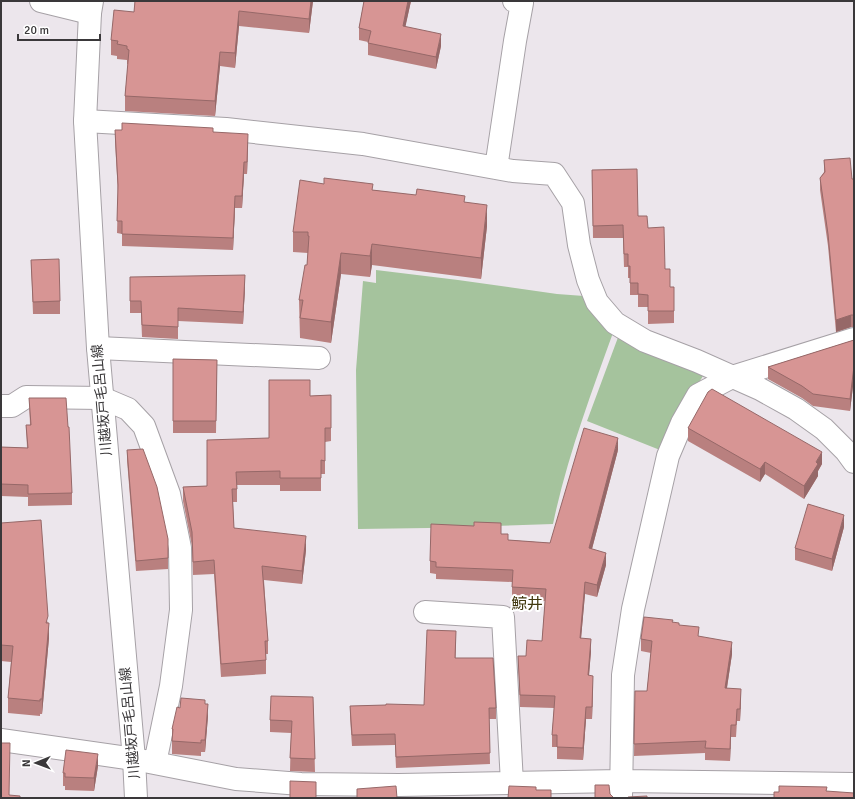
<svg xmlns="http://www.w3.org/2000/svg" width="855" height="799" viewBox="0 0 855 799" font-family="Signika,'Noto Sans JP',sans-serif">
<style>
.green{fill:#a5c39d}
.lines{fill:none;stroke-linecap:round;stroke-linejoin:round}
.street-casing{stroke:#a6a1a6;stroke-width:24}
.primary-casing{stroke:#a6a1a6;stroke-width:24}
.street{stroke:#fff;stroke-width:22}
.primary{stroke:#fff;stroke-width:22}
.wall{fill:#b9807f}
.shaded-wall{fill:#966868}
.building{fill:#d79594;stroke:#966868}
.labels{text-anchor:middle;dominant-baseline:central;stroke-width:4;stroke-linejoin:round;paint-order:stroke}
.street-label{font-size:14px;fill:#3a383a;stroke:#fff}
.quarter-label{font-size:16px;fill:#41380e;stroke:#fff}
</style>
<rect width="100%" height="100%" fill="#ece6ec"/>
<!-- green -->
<path class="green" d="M 376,270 L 458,280 L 557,294 L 584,296 L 614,330 C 591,394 567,457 553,524 L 428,528 L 358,529 L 356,370 L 363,281 L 376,283 Z
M 620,332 L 702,371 L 703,376 L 680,412 L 665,452 L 587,421 Z"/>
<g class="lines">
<!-- street casing -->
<g class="street-casing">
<path id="street" d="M 41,1 L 90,13
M 85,121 L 226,129 L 363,144 L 513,171 L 554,174 L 573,203 L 579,245 L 588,280 L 597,302 L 615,323 L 645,341 L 697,361 L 760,389 L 796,409 L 824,429 L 846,451 L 854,462
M 496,168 L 515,41 L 522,3 L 514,1
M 98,348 L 319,358
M 1,406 L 12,406 L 26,397 L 102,398 L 128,409 L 144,426 L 169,494 L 180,548 L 181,610 L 171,686 L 155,763
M 425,612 L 503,617 L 512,783
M 1,740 L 134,759 L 236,779 L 301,784 L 399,785 L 621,781 L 854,784
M 621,798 L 623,675 L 633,609 L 668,456 L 682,423 L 698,395 L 732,377 L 854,339"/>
</g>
<!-- primary casing -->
<g class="primary-casing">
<path id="primary" d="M 92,1 L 90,13 L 85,121 L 98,348 L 134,759 L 136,798"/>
</g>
<!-- street -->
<use href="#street" class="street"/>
<!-- primary -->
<use href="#primary" class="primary"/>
</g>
<!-- wall -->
<path class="wall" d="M 135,1 L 313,1 L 309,33 L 239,26 L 235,68 L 220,66 L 215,116 L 125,111 L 125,96 L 128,64 L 127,64 L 127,60 L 117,59 L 117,56 L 111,55 L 111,40 L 134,12 Z
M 364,1 L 411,1 L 405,27 L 441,46 L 436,69 L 368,55 L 368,42 L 359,40 L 359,28 Z
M 115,130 L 213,132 L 248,146 L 247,174 L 244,174 L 242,208 L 235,208 L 233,250 L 122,246 L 122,234 L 117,233 L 118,193 L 115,142 Z
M 824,160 L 852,179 L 854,179 L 854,327 L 851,327 L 836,332 L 828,246 L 820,190 L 820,178 L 824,172 Z
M 592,170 L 638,216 L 648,228 L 665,269 L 670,287 L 674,287 L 674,323 L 648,324 L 648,307 L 638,307 L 638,295 L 630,295 L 630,278 L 628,278 L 628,267 L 624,267 L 623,238 L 593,238 Z
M 373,190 L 465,202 L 487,226 L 481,279 L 372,265 L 370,277 L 341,274 L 331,343 L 300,338 L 299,300 L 307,265 L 308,253 L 293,252 L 293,232 Z
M 31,260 L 60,301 L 60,314 L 33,314 Z
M 130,277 L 245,287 L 243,324 L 178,321 L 178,339 L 142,337 L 141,313 L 130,313 Z
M 854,340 L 854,378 L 850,411 L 813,406 L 802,398 L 768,379 L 768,367 Z
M 173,359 L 217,360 L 216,433 L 173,433 Z
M 331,395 L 331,441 L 325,442 L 325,474 L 321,474 L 321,491 L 280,491 L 280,485 L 237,485 L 237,502 L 233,502 L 234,528 L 306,550 L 302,584 L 264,580 L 268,641 L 268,654 L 266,654 L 266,674 L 221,677 L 214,574 L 193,575 L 192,546 L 183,501 L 183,487 L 207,486 L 269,438 L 310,396 Z
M 29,398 L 72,493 L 72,505 L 28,506 L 28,497 L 1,496 L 1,447 L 27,448 L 26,425 L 30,425 Z
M 688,428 L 822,464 L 818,471 L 818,476 L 804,499 L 765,474 L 760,482 L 688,441 Z
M 127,450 L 168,539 L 168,569 L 136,571 L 127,460 Z
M 618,450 L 592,549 L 606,565 L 597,597 L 585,594 L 581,638 L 591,651 L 589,675 L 593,688 L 592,719 L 586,719 L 583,760 L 557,759 L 557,747 L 552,747 L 552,735 L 554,708 L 520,707 L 518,656 L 526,656 L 542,641 L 545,601 L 512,599 L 512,582 L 436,579 L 436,574 L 430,573 L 430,561 L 501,534 L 508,540 L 550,543 Z
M 1,523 L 48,623 L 49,638 L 42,714 L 40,714 L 40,716 L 8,713 L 8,698 L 11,662 L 1,661 Z
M 844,527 L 832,571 L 795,560 L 795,548 Z
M 673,622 L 679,625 L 699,637 L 732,654 L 727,688 L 741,700 L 740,721 L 737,721 L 736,737 L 731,737 L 730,761 L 705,760 L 705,753 L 634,756 L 635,691 L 647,691 L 651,653 L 641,651 L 641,639 Z
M 456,642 L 455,658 L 496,708 L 496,719 L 489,719 L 490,764 L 396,768 L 395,745 L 352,746 L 350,717 L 350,706 L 424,705 Z
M 313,697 L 315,772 L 290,771 L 291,733 L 270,732 L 270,720 Z
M 205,704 L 208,716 L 205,752 L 201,752 L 201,756 L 172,754 L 172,729 L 180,708 Z
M 98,766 L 94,791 L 65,790 L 65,786 L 63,786 L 63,773 Z"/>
<!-- shaded-wall -->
<path class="shaded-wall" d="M 311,1 L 313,1 L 309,33 L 309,19 Z
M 408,1 L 411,1 L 403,38 L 403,26 Z
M 239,11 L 239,26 L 235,68 L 235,53 Z
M 441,34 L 441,46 L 436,69 L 436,57 Z
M 220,52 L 220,66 L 215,116 L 215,101 Z
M 248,134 L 248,146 L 247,174 L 247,162 Z
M 244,162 L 244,174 L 242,208 L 242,196 Z
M 235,196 L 235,208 L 233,250 L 233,238 Z
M 487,205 L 487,226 L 481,279 L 481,258 Z
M 372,244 L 372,265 L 370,277 L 370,256 Z
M 341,253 L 341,274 L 331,343 L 331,322 Z
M 245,275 L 245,287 L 243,324 L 243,312 Z
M 851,315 L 851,327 L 836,332 L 836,320 Z
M 854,366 L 854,378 L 850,411 L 850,399 Z
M 618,438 L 618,450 L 589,560 L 589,548 Z
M 822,452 L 822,464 L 818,471 L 818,476 L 804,499 L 804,486 L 816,462 Z
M 765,462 L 765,474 L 760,482 L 760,469 Z
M 844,515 L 844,527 L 832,571 L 832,559 Z
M 306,536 L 306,550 L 302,584 L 302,571 Z
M 606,553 L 606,565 L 597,597 L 597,585 Z
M 585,582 L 585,594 L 580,650 L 580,638 Z
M 49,623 L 49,638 L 42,714 L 42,699 Z
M 456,631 L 456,642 L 455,669 L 455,658 Z
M 591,639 L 591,651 L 588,687 L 588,675 Z
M 732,642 L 732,654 L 725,700 L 725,688 Z
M 593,676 L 593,688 L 592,719 L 592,707 Z
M 741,689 L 741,700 L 740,721 L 740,709 Z
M 208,704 L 208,716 L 205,752 L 205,740 Z
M 586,707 L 586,719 L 583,760 L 583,748 Z
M 731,725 L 731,737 L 730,761 L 730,749 Z
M 98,754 L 98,766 L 94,791 L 94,778 Z"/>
<!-- building -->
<path class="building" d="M 135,1 L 311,1 L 309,19 L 239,11 L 235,53 L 220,52 L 215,101 L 125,96 L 129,50 L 127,49 L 127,46 L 117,44 L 118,41 L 111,40 L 114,10 L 134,12 Z
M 364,1 L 408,1 L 403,26 L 441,34 L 436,57 L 368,43 L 371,31 L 359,28 Z
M 122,123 L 213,128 L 213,132 L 248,134 L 247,162 L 244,162 L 242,196 L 235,196 L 233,238 L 122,234 L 122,221 L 117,221 L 118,185 L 115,130 L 122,130 Z
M 850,158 L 852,179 L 854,179 L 854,315 L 851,315 L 836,320 L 828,234 L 820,178 L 825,172 L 824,160 Z
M 637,169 L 638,216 L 647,216 L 648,228 L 664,227 L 665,269 L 670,269 L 670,287 L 674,287 L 674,311 L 648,311 L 648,295 L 638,294 L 638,283 L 630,283 L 630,266 L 628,266 L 628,254 L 624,254 L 623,225 L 593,226 L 592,170 Z
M 324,178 L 373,184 L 372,190 L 416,195 L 417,189 L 465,196 L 464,202 L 487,205 L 481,258 L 372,244 L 370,256 L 341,253 L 331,322 L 300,318 L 303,300 L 299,300 L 305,265 L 307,265 L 309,236 L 308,236 L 308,232 L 293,232 L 300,180 L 324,184 Z
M 59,259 L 60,301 L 33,302 L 31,260 Z
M 245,275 L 243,312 L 178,308 L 178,327 L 142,325 L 141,301 L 130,301 L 130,277 Z
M 854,340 L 854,366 L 850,399 L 813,394 L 802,386 L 768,367 Z
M 173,359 L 217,360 L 216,421 L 173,421 Z
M 269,380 L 310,380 L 310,396 L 331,395 L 331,428 L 325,428 L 325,461 L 321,460 L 321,478 L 280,478 L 280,471 L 236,472 L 237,489 L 232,489 L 234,528 L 306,536 L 302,571 L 262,566 L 268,641 L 265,641 L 266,660 L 221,664 L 214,560 L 193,562 L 192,532 L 183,487 L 207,486 L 207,440 L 269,438 Z
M 712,389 L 822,452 L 816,462 L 818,464 L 804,486 L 765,462 L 760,469 L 688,428 L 708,392 Z
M 29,398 L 66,398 L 68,427 L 69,427 L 72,493 L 28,494 L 28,485 L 1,484 L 1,447 L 28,448 L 26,425 L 31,425 Z
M 584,428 L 618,438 L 589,548 L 606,553 L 597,585 L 585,582 L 580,638 L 591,639 L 588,675 L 593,676 L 592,707 L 586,707 L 583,748 L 557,747 L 557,735 L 552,735 L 555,696 L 520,695 L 518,656 L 526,656 L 527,640 L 542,641 L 546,589 L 512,587 L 513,570 L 436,567 L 436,562 L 430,561 L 431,524 L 474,526 L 474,522 L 501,523 L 501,534 L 508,534 L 508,540 L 550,543 Z
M 143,449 L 157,487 L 168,539 L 168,558 L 136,561 L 127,450 Z
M 808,504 L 844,515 L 832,559 L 795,548 Z
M 41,520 L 48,616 L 46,623 L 49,623 L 42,699 L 40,699 L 40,701 L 8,698 L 13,646 L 1,645 L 1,523 Z
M 644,617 L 673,620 L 672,622 L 679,623 L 679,625 L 699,627 L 698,636 L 732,642 L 725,688 L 741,689 L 740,709 L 737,709 L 736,725 L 731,725 L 730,749 L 705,748 L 706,741 L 634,744 L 635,691 L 647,691 L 652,641 L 641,639 Z
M 427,630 L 456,631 L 455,658 L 493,658 L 496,708 L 489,708 L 490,753 L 396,757 L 395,734 L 352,735 L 350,706 L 386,705 L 386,704 L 424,705 Z
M 271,696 L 313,697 L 315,759 L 290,758 L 292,721 L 270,720 Z
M 181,698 L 205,700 L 205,704 L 208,704 L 205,740 L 201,740 L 201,743 L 172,741 L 173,729 L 172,729 L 177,707 L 180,708 Z
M 1,743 L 10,743 L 9,795 L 20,796 L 20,798 L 1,798 Z
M 66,750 L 98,754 L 94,778 L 65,777 L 65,773 L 63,773 Z
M 290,781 L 316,782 L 316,798 L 290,798 Z
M 595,785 L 609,785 L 610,794 L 614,798 L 595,798 Z
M 396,786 L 397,798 L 357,798 L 357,789 Z
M 509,786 L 536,787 L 536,790 L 551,790 L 551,798 L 508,798 Z
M 779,786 L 827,787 L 826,791 L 854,793 L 854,798 L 774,798 L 774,792 L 779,792 Z
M 647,796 L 647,798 L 627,798 L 628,797 Z"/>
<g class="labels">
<!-- street labels -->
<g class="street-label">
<text transform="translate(102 400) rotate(-95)">川越坂戸毛呂山線</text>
<text transform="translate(130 723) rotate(-95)">川越坂戸毛呂山線</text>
</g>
<!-- quarter labels -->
<g class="quarter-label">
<text x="527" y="604">鯨井</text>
</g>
</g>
<!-- border -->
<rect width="855" height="799" fill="none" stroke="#3a383a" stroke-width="4"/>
<!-- north arrow -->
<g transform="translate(36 763) rotate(269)" stroke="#ffffff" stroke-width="3" paint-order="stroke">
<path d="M0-3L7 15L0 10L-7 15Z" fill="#3a383a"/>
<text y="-6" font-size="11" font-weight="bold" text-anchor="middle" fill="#3a383a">N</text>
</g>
<!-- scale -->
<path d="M18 34v6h82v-6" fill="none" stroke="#3a383a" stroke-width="2"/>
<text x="24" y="34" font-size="12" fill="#3a383a" stroke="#ffffff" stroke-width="3" paint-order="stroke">20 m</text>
</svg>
